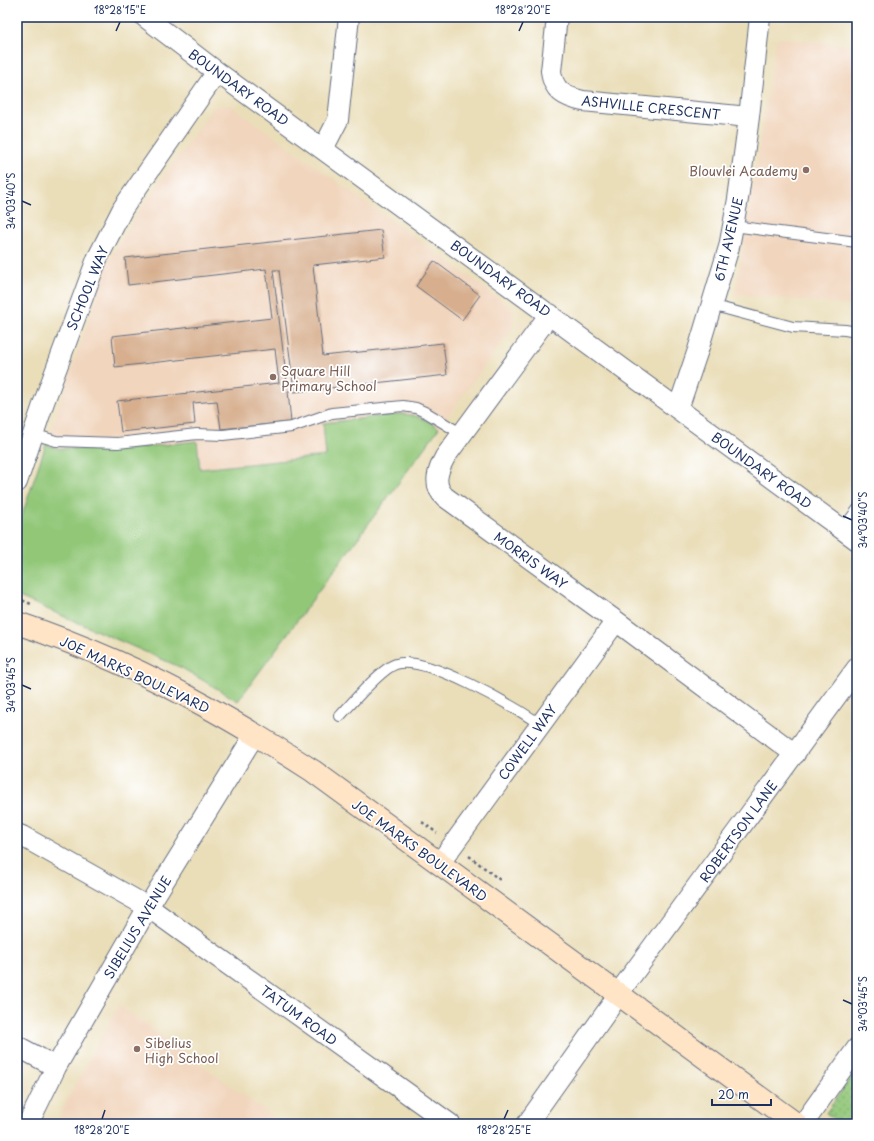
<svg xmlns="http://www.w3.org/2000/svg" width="874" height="1141" viewBox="0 0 874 1141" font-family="'Playpen Sans',sans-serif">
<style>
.built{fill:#f1d5bd}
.grass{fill:url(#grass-dots);stroke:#567b6b}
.park{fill:#92c778;stroke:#567b6b}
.building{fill:#d7af8e;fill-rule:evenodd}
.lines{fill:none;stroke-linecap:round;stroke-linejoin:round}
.lane-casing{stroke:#636c7e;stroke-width:12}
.street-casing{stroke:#636c7e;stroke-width:22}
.secondary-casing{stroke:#636c7e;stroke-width:24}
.path{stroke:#636c7e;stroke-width:2.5;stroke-dasharray:3 3;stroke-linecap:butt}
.lane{stroke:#fff;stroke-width:10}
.street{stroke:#fff;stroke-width:20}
.secondary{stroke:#ffe4c6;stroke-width:22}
.ticks{fill:none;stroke:#1b2f5e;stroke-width:1.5}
.education-dot{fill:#8d6e63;stroke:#fff;stroke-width:1.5}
.labels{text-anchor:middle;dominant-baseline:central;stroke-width:3.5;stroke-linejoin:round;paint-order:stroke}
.street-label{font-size:13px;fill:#1b2f5e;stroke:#fff}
.education-label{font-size:13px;fill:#785e54;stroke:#fff;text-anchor:start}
.neatline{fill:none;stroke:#1b2f5e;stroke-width:1.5}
.ticks-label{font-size:10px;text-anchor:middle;fill:#1b2f5e}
</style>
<defs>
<pattern id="grass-dots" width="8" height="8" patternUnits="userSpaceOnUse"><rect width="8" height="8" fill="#92c778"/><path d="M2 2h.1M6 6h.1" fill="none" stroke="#76a266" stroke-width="1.8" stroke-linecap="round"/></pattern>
</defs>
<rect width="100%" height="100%" fill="#fff"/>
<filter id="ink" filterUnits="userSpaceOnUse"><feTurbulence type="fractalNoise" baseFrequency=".025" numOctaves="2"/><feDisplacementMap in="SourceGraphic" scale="8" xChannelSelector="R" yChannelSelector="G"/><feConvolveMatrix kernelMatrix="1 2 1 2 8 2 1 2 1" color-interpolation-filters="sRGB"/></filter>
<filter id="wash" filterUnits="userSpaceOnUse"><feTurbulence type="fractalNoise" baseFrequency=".012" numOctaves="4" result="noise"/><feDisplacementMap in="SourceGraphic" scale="16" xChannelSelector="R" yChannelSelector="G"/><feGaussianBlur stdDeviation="0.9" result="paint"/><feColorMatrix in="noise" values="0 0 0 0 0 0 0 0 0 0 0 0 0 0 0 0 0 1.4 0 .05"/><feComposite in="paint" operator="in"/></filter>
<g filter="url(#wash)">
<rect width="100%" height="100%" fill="#eadeb9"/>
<!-- built -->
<path class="built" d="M 777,38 L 857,46 L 857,306 L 735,294 Z
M 230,105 L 512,308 L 514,326 L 238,701 L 182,668 L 17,596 L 17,530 L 108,262 L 137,214 L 214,107 Z
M 119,1005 L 283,1124 L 56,1124 L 71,1092 Z"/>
<!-- grass -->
<path class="grass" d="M 857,1069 L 857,1124 L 841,1124 L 826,1113 Z"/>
<!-- park -->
<path class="park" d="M 400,414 C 415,414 427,419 439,428 L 238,701 L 182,668 L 17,596 L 17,530 L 46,444 L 56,448 L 117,450 L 197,441 L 200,469 L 326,456 L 323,423 Z"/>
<g id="blocks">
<!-- building -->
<path class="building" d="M 381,230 L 385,257 L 313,265 L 323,356 L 443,343 L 447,375 L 294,392 L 294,390 L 288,391 L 291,422 L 221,429 L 217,401 L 193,403 L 195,424 L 121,432 L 117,401 L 279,383 L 275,349 L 115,367 L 112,336 L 272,318 L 266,269 L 128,285 L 125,258 ZM 273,270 L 279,270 L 293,382 L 287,383 Z
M 434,261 L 480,295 L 462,320 L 416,286 Z"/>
</g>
</g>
<g filter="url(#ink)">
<use href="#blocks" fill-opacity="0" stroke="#636c7e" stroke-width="1"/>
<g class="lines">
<!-- lane casing -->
<g class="lane-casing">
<path id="lane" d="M 733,226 L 857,242
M 711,305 L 793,327 L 845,330 L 857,332
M 33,434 L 56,441 L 118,443 L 197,434 L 223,435 L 292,427 L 332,413 L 403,406 L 416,408 L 427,413 L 462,434
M 843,529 L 857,510
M 340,716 C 351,704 382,668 396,664 C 427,655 513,706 540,724"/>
</g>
<!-- street casing -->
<g class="street-casing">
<path id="street" d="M 145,17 L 217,72 L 857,540
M 557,17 L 551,71 C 553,91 565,97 583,101 L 749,117
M 323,149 L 338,120 L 349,17
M 550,314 L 445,457 C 438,470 432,485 445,497 L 616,621 L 795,754
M 678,409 L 698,350 L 729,247 L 738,199 L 749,117 L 760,17
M 17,482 L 44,402 L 97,259 L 123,208 L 217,72
M 17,834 L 22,836 L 148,907 L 450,1124
M 439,864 L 616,621
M 17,1046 L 56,1067
M 28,1124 L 56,1067 L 148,907 L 255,734
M 527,1124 L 610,1007 L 618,994 L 857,668
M 803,1124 L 857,1048"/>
</g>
<!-- secondary casing -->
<g class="secondary-casing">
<path id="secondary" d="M 17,623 C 83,645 148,674 209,708 C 245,728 279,749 313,771 L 796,1124"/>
</g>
<!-- path -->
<path class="path" d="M 17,598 L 31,604
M 422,822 L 437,833
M 469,856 L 500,880"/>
<!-- lane -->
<use href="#lane" class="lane"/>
<!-- street -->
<use href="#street" class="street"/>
<!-- secondary -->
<use href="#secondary" class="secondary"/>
</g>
</g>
<!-- ticks -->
<path class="ticks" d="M 116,31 L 120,22M 519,31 L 523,22M 22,201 L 31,205M 843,516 L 852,520M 22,685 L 31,689M 843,1000 L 852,1004M 102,1119 L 105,1110M 504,1119 L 508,1110"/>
<!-- markers -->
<g class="education-dot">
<circle cx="806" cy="170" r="4"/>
<circle cx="273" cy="377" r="4"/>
<circle cx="137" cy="1049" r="4"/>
</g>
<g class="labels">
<!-- street labels -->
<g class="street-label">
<text transform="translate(239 87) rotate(36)">BOUNDARY ROAD</text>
<text transform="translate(651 107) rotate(6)">ASHVILLE CRESCENT</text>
<text transform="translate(728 239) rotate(-77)">6TH AVENUE</text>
<text transform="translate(501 278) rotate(36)">BOUNDARY ROAD</text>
<text transform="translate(87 288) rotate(-68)">SCHOOL WAY</text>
<text transform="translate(762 470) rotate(36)">BOUNDARY ROAD</text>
<text transform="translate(531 560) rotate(36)">MORRIS WAY</text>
<text transform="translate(135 674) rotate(25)">JOE MARKS BOULEVARD</text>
<text transform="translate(527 742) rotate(-54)">COWELL WAY</text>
<text transform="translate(738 831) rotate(-54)">ROBERTSON LANE</text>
<text transform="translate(420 850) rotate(36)">JOE MARKS BOULEVARD</text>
<text transform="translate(137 927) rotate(-59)">SIBELIUS AVENUE</text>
<text transform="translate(299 1015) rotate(36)">TATUM ROAD</text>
</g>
<!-- education labels -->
<g class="education-label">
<text x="798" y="170" text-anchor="end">Blouvlei Academy</text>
<text x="281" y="370">Square Hill<tspan x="281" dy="15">Primary School</tspan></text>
<text x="145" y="1042">Sibelius<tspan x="145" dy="15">High School</tspan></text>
</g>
</g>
<!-- margin -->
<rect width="874" height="1141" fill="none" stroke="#fff" stroke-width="44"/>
<!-- scale -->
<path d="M712 1099v6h59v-6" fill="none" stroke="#1b2f5e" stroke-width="2"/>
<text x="718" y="1099" font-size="12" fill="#1b2f5e" stroke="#ffffff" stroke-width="3" paint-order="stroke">20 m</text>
<rect x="22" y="22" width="830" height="1097" class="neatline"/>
<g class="ticks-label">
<text x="120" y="14">18°28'15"E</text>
<text x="523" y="14">18°28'20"E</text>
<text transform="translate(11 201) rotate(-90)" y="4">34°03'40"S</text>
<text transform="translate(863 520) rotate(-90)" y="4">34°03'40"S</text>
<text transform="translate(11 685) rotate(-90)" y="4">34°03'45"S</text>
<text transform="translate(863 1004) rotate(-90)" y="4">34°03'45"S</text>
<text x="102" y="1134">18°28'20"E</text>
<text x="504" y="1134">18°28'25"E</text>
</g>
</svg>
